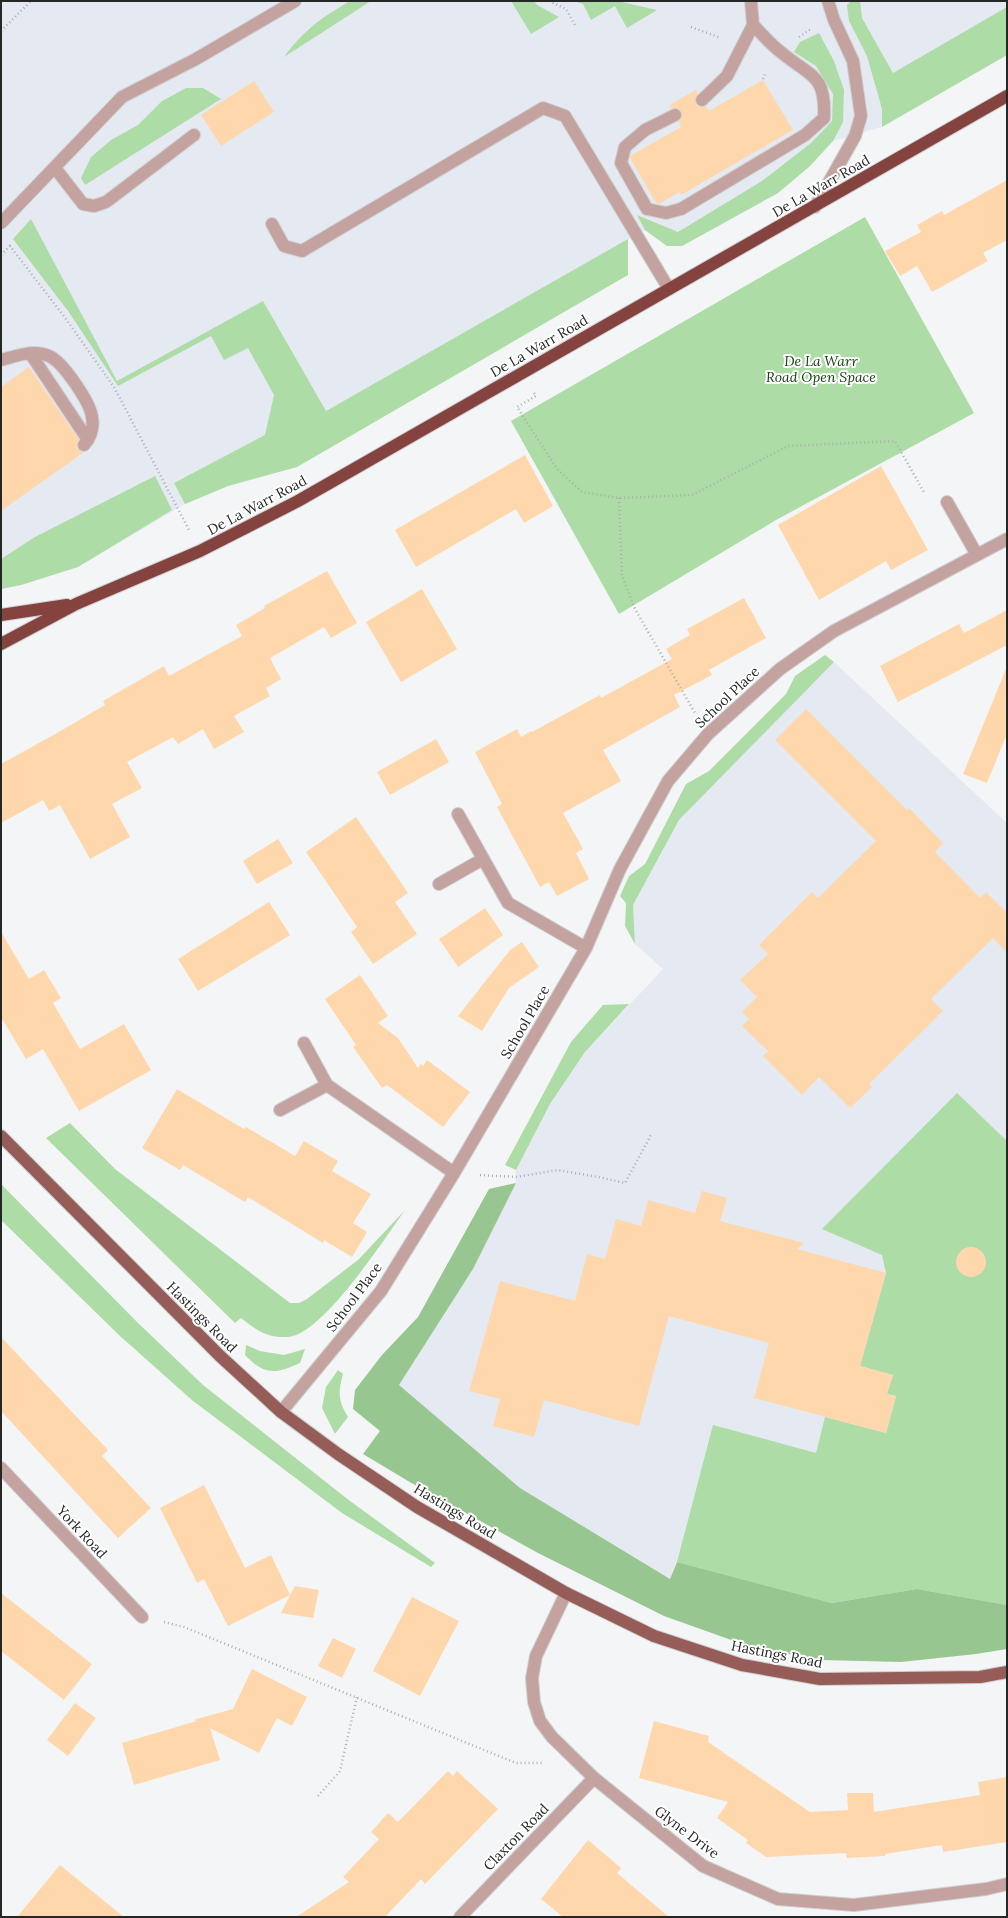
<svg xmlns="http://www.w3.org/2000/svg" width="1008" height="1918" viewBox="0 0 1008 1918" font-family="Lora,serif">
<style>
.built{fill:#e5eaf2}
.green{fill:#addca6}
.forest{fill:#98c691}
.building{fill:#fed8ac}
.lines{fill:none;stroke-linecap:round;stroke-linejoin:round}
.lane-casing{stroke:#cfd0d1;stroke-width:14}
.street-casing{stroke:#cfd0d1;stroke-width:14}
.primary-casing{stroke:#cfd0d1;stroke-width:14}
.highway-casing{stroke:#cfd0d1;stroke-width:14}
.path{stroke:#adaeae;stroke-width:2.5;stroke-dasharray:1 3;stroke-linecap:butt}
.lane{stroke:#c4a29f;stroke-width:12}
.street{stroke:#c4a29f;stroke-width:12}
.primary{stroke:#965d58;stroke-width:12}
.highway{stroke:#84433f;stroke-width:12}
.labels{text-anchor:middle;dominant-baseline:central;stroke-width:4;stroke-linejoin:round;paint-order:stroke}
.street-label{font-size:14px;fill:#252626;stroke:#fff}
.park-label{font-size:14px;font-style:italic;fill:#14430e;stroke:#fff}
</style>
<rect width="100%" height="100%" fill="#f4f5f6"/>
<!-- built -->
<path class="built" d="M 1,1 L 1007,1 L 1007,55 L 882,127 L 833,141 L 810,166 L 778,193 L 682,246 L 667,246 L 645,230 L 326,411 L 297,467 L 228,486 L 185,504 L 78,567 L 21,585 L 1,589 Z
M 834,662 L 1007,823 L 1007,1605 L 917,1589 L 832,1603 L 676,1562 L 670,1579 L 520,1488 L 399,1385 L 473,1269 L 516,1183 L 516,1170 L 550,1104 L 585,1052 L 663,969 L 635,944 L 633,905 L 679,820 Z"/>
<!-- green -->
<path class="green" d="M 350,1 L 371,1 L 284,57 C 304,30 321,18 350,1 Z
M 511,1 L 534,1 L 537,5 L 559,17 L 531,34 Z
M 574,1 L 617,1 L 657,10 L 627,28 L 615,6 L 591,20 L 583,4 Z
M 851,1 L 860,1 L 862,18 L 893,73 L 1007,7 L 1007,55 L 882,127 L 882,109 L 867,56 L 849,21 L 847,5 Z
M 819,33 L 834,61 L 844,90 L 843,122 L 833,141 L 810,166 L 778,193 L 682,246 L 667,246 L 645,230 L 637,215 L 678,232 L 762,181 L 811,143 L 832,121 L 833,94 L 816,66 L 794,52 L 800,42 Z
M 186,88 L 203,88 L 221,99 L 85,185 L 81,178 L 91,157 L 111,140 L 138,125 L 162,101 Z
M 865,217 L 974,413 L 776,520 L 619,614 L 511,421 Z
M 31,219 L 117,381 L 263,301 L 326,411 L 628,239 L 628,275 L 297,467 L 228,486 L 185,504 L 174,483 L 265,435 L 274,395 L 248,348 L 224,360 L 211,336 L 118,386 L 68,311 L 13,239 Z
M 155,476 L 172,510 L 78,567 L 21,585 L 1,589 L 1,559 L 35,537 Z
M 825,655 L 834,662 L 679,820 L 633,905 L 635,944 L 625,926 L 626,903 L 620,896 L 629,876 L 645,864 L 686,784 L 709,771 L 786,694 L 795,676 Z
M 629,1004 L 585,1052 L 550,1104 L 516,1170 L 505,1165 L 571,1042 L 603,1005 Z
M 957,1093 L 1007,1141 L 1007,1605 L 917,1589 L 832,1603 L 677,1562 L 713,1425 L 816,1453 L 825,1417 L 886,1433 L 896,1396 L 887,1394 L 893,1375 L 860,1366 L 886,1273 L 882,1255 L 822,1229 Z
M 70,1123 L 115,1169 L 290,1303 L 299,1303 L 307,1299 L 358,1260 L 405,1210 C 385,1238 321,1337 287,1337 C 267,1338 256,1330 241,1318 L 235,1323 L 46,1138 Z
M 1,1184 L 137,1322 L 203,1385 L 350,1501 L 435,1563 L 431,1567 L 342,1513 L 193,1401 L 120,1336 L 1,1220 Z
M 246,1345 L 260,1351 L 284,1355 L 305,1349 L 300,1363 C 276,1374 265,1376 245,1355 Z
M 338,1370 L 343,1374 C 338,1392 338,1401 348,1417 L 335,1434 L 322,1408 L 326,1387 Z"/>
<!-- forest -->
<path class="forest" d="M 516,1183 L 473,1269 L 399,1385 L 520,1488 L 670,1579 L 677,1562 L 832,1603 L 917,1589 L 1007,1605 L 1007,1649 L 976,1654 L 901,1662 L 821,1660 L 751,1647 L 664,1616 L 538,1553 L 408,1481 L 363,1454 L 380,1431 L 353,1409 L 355,1390 L 382,1355 L 418,1317 L 489,1189 Z"/>
<!-- building -->
<path class="building" d="M 763,80 L 793,130 L 681,195 L 679,192 L 659,204 L 656,203 L 630,158 L 630,156 L 681,127 L 679,122 L 682,116 L 681,111 L 676,108 L 671,108 L 669,105 L 696,90 L 698,93 L 695,98 L 696,105 L 700,107 L 706,106 L 709,111 Z
M 254,81 L 274,112 L 221,146 L 201,115 Z
M 1007,180 L 1007,240 L 983,253 L 988,261 L 932,292 L 917,266 L 900,276 L 885,251 L 921,232 L 917,225 L 942,211 L 944,215 Z
M 29,367 L 79,440 L 77,448 L 84,452 L 1,511 L 1,387 Z
M 525,455 L 553,506 L 524,523 L 516,509 L 416,567 L 395,530 Z
M 881,466 L 928,550 L 891,570 L 886,561 L 819,600 L 778,525 Z
M 327,571 L 357,623 L 331,638 L 324,627 L 270,658 L 281,679 L 266,688 L 270,696 L 234,716 L 244,732 L 214,749 L 203,729 L 178,744 L 173,737 L 127,762 L 142,788 L 112,804 L 130,837 L 90,859 L 60,805 L 49,811 L 43,800 L 1,823 L 1,764 L 57,733 L 105,705 L 103,701 L 164,666 L 169,676 L 242,636 L 236,625 L 265,608 L 264,606 Z
M 422,589 L 457,649 L 401,682 L 366,622 Z
M 744,598 L 766,638 L 709,670 L 712,675 L 674,695 L 680,707 L 603,750 L 621,781 L 563,813 L 583,849 L 576,853 L 589,879 L 557,896 L 549,882 L 540,887 L 497,807 L 502,804 L 475,752 L 517,729 L 521,737 L 531,731 L 532,732 L 600,695 L 601,698 L 672,659 L 666,649 L 690,635 L 687,629 Z
M 1007,610 L 1007,645 L 898,702 L 880,666 L 959,624 L 964,633 Z
M 1006,669 L 1007,734 L 987,783 L 963,774 Z
M 806,709 L 907,810 L 909,808 L 943,843 L 935,852 L 980,898 L 986,892 L 1007,913 L 1007,953 L 993,938 L 931,999 L 943,1011 L 869,1084 L 872,1087 L 850,1108 L 819,1077 L 802,1095 L 763,1056 L 768,1051 L 742,1026 L 749,1019 L 742,1012 L 757,997 L 740,980 L 768,954 L 759,945 L 812,892 L 818,898 L 876,841 L 775,740 Z
M 436,739 L 449,762 L 390,795 L 377,772 Z
M 356,817 L 408,893 L 395,902 L 417,934 L 373,964 L 351,932 L 357,927 L 306,852 Z
M 278,839 L 293,863 L 257,884 L 243,861 Z
M 269,902 L 290,935 L 198,991 L 178,959 Z
M 485,908 L 503,935 L 458,967 L 439,939 Z
M 1,932 L 29,979 L 44,970 L 61,998 L 53,1003 L 80,1049 L 124,1024 L 151,1070 L 79,1111 L 43,1049 L 26,1059 L 1,1017 Z
M 522,942 L 539,967 L 509,988 L 482,1031 L 464,1020 L 458,1016 L 510,950 Z
M 360,975 L 388,1016 L 378,1023 L 398,1038 L 418,1068 L 421,1064 L 423,1066 L 427,1060 L 470,1092 L 443,1127 L 387,1085 L 382,1088 L 353,1047 L 356,1045 L 325,999 Z
M 177,1089 L 244,1129 L 246,1127 L 295,1156 L 304,1141 L 338,1161 L 332,1171 L 371,1194 L 353,1223 L 367,1232 L 352,1257 L 324,1240 L 323,1243 L 248,1197 L 245,1202 L 183,1165 L 180,1170 L 142,1148 Z
M 702,1191 L 727,1198 L 720,1221 L 804,1243 L 797,1249 L 886,1273 L 860,1366 L 893,1375 L 887,1394 L 896,1396 L 886,1433 L 754,1398 L 769,1343 L 669,1316 L 639,1426 L 544,1400 L 534,1437 L 493,1426 L 500,1399 L 469,1391 L 500,1281 L 575,1301 L 587,1254 L 605,1259 L 616,1219 L 641,1226 L 648,1200 L 695,1213 Z
M956 1262a15 15 0 1 1 30 0a15 15 0 1 1-30 0Z
M 1,1337 L 108,1450 L 102,1456 L 151,1508 L 118,1538 L 1,1411 Z
M 204,1485 L 245,1568 L 271,1555 L 290,1595 L 295,1586 L 319,1590 L 313,1618 L 281,1613 L 290,1595 L 228,1626 L 204,1579 L 197,1583 L 160,1508 Z
M 1,1593 L 92,1664 L 64,1700 L 1,1651 Z
M 412,1597 L 459,1621 L 420,1696 L 373,1671 Z
M 333,1638 L 356,1649 L 342,1678 L 318,1666 Z
M 252,1669 L 307,1697 L 292,1726 L 277,1718 L 259,1753 L 210,1728 L 220,1760 L 134,1785 L 122,1743 L 197,1721 L 193,1720 L 233,1709 Z
M 75,1703 L 96,1718 L 68,1756 L 47,1740 Z
M 654,1721 L 709,1736 L 708,1742 L 810,1812 L 848,1810 L 847,1793 L 873,1793 L 874,1812 L 980,1795 L 978,1782 L 1007,1777 L 1007,1842 L 943,1852 L 942,1845 L 885,1854 L 885,1856 L 847,1858 L 846,1853 L 766,1857 L 746,1843 L 748,1840 L 717,1818 L 728,1802 L 639,1778 Z
M 448,1771 L 453,1776 L 457,1771 L 498,1809 L 425,1884 L 421,1879 L 385,1917 L 296,1917 L 349,1882 L 343,1877 L 379,1839 L 371,1832 L 388,1813 L 398,1822 Z
M 588,1840 L 621,1868 L 617,1873 L 669,1917 L 563,1917 L 541,1899 Z
M 60,1865 L 124,1917 L 17,1917 Z"/>
<g class="lines">
<!-- lane casing -->
<g class="lane-casing">
<path id="lane" d="M 702,100 L 727,76 L 753,25 L 751,1
M 675,115 L 645,130 L 625,147 L 621,163 L 647,209 L 666,213 L 681,209 L 805,135 L 824,118 C 826,74 811,77 782,53 C 771,45 762,34 753,25
M 55,168 L 83,204 L 94,206 L 106,202 L 194,135
M 815,207 L 855,136 L 861,116 L 853,61 L 834,20 L 828,1
M 1,223 L 122,97 L 196,59 L 295,1
M 272,224 L 284,246 L 302,251 L 543,108 L 565,116 L 669,289
M 30,353 L 88,440
M 1,360 C 16,356 34,349 49,356 C 63,362 90,402 92,417 C 94,428 91,437 84,445"/>
</g>
<!-- street casing -->
<g class="street-casing">
<path id="street" d="M 947,502 L 977,555
M 458,814 L 508,903 L 586,948
M 439,884 L 483,859
M 304,1043 L 327,1085 L 454,1173
M 280,1110 L 327,1085
M 281,1412 L 381,1291 L 454,1173 L 586,948 L 620,869 L 668,781 L 708,734 L 780,669 L 834,631 L 1007,539
M 1,1468 L 142,1617
M 566,1593 L 536,1656 L 532,1678 L 534,1702 L 540,1721 L 552,1737 L 594,1778 L 703,1866 L 778,1899 L 854,1905 L 986,1889 L 1007,1884
M 460,1917 L 594,1778"/>
</g>
<!-- primary casing -->
<g class="primary-casing">
<path id="primary" d="M 1,1136 L 220,1356 L 281,1412 L 338,1454 L 417,1507 L 566,1593 L 654,1636 L 742,1665 L 820,1679 L 980,1677 L 1007,1672"/>
</g>
<!-- highway casing -->
<g class="highway-casing">
<path id="highway" d="M 1,615 L 67,605
M 1,644 L 76,604 L 200,551 L 298,501 L 1007,96"/>
</g>
<!-- path -->
<path class="path" d="M 549,1 L 566,9 L 575,25
M 691,27 L 721,38
M 1,31 L 31,1
M 799,37 L 811,29
M 763,79 L 766,72
M 1,255 L 10,246 L 63,315 L 114,387 L 189,530
M 534,393 L 536,396 L 517,407 L 557,469 L 582,492 L 619,498 L 692,495 L 788,446 L 895,441 L 925,494
M 619,498 L 622,576 L 635,609 L 695,713
M 480,1175 L 516,1177 L 558,1170 L 598,1177 L 625,1183 L 652,1133
M 164,1622 L 184,1627 L 516,1763 L 544,1763
M 318,1796 L 340,1771 L 357,1697"/>
<!-- lane -->
<use href="#lane" class="lane"/>
<!-- street -->
<use href="#street" class="street"/>
<!-- primary -->
<use href="#primary" class="primary"/>
<!-- highway -->
<use href="#highway" class="highway"/>
</g>
<g class="labels">
<!-- street labels -->
<g class="street-label">
<text transform="translate(821 186) rotate(-30)">De La Warr Road</text>
<text transform="translate(539 346) rotate(-30)">De La Warr Road</text>
<text transform="translate(257 505) rotate(-28)">De La Warr Road</text>
<text transform="translate(727 697) rotate(-43)">School Place</text>
<text transform="translate(525 1022) rotate(-60)">School Place</text>
<text transform="translate(354 1297) rotate(-53)">School Place</text>
<text transform="translate(202 1317) rotate(45)">Hastings Road</text>
<text transform="translate(455 1511) rotate(31)">Hastings Road</text>
<text transform="translate(82 1532) rotate(47)">York Road</text>
<text transform="translate(777 1654) rotate(11)">Hastings Road</text>
<text transform="translate(687 1832) rotate(37)">Glyne Drive</text>
<text transform="translate(516 1837) rotate(-46)">Claxton Road</text>
</g>
<!-- park labels -->
<g class="park-label">
<text x="821" y="361">De La Warr<tspan x="821" dy="16">Road Open Space</tspan></text>
</g>
</g>
<!-- border -->
<rect width="1008" height="1918" fill="none" stroke="#252626" stroke-width="4"/>
</svg>
